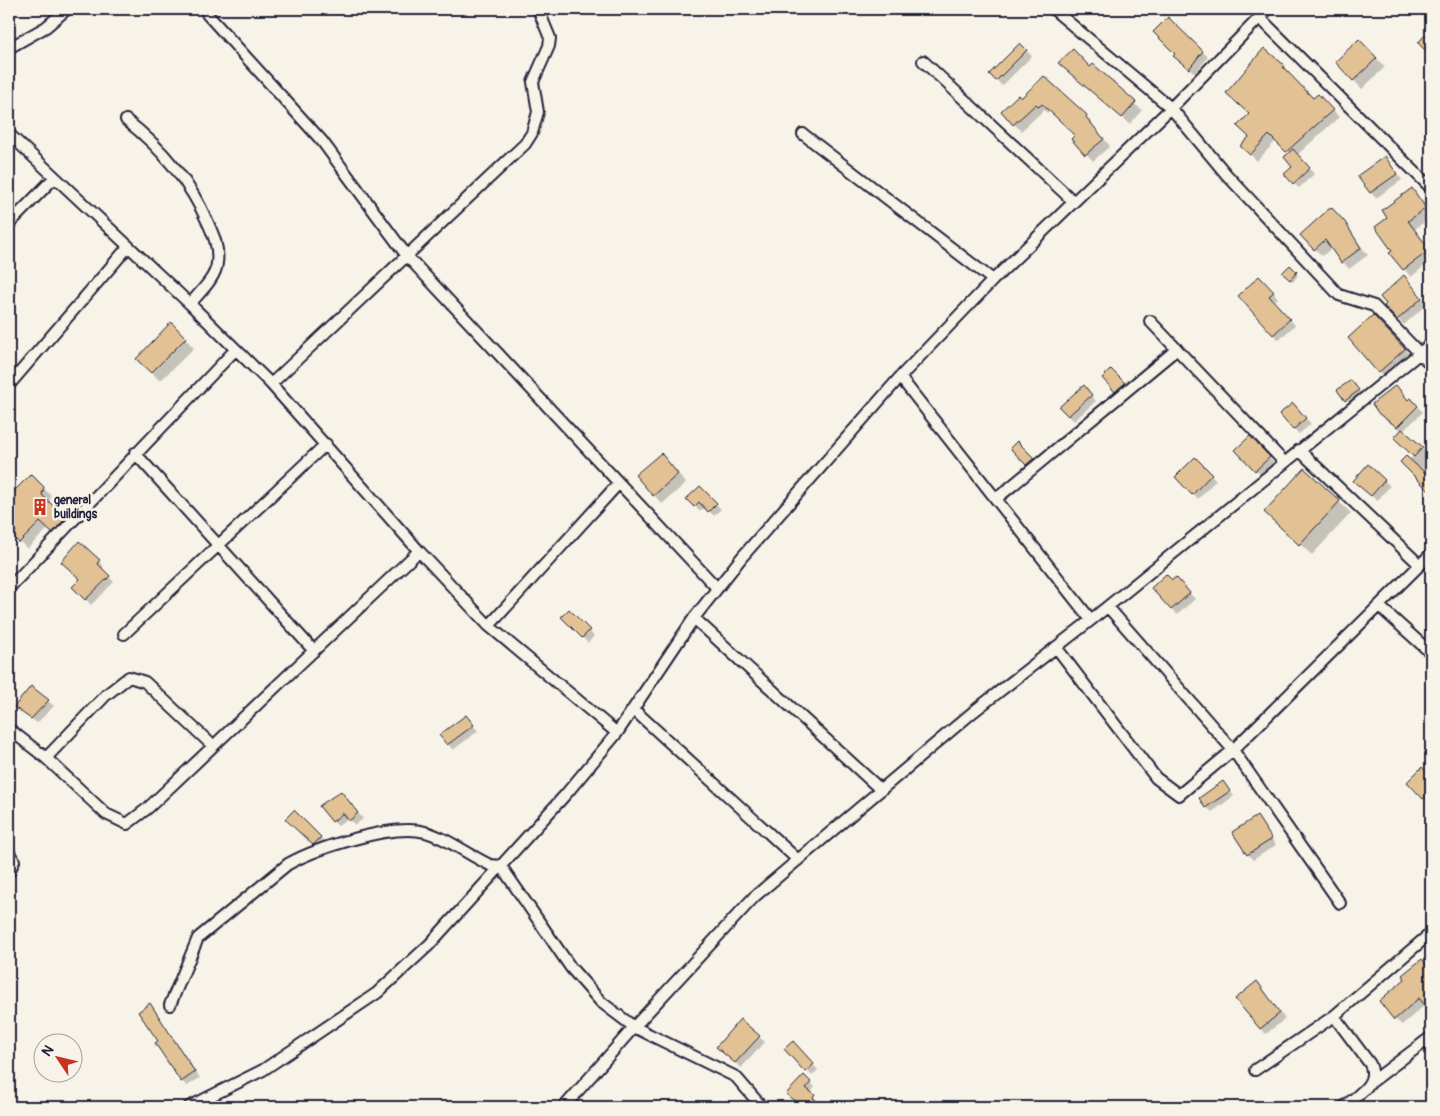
<svg xmlns="http://www.w3.org/2000/svg" width="1440" height="1116" viewBox="0 0 1440 1116" font-family="Pangolin,sans-serif">
<style>
.shadow{fill:#0003}
.building{fill:#e2c295;stroke:#22223b}
.lines{fill:none;stroke-linecap:round;stroke-linejoin:round}
.minor-casing{stroke:#22223b;stroke-width:14}
.minor{stroke:#f7f3e8;stroke-width:10}
.labels{text-anchor:middle;dominant-baseline:central;stroke-width:5;stroke-linejoin:round;paint-order:stroke}
.poi-label{font-size:12px;font-weight:bold;fill:#22223b;stroke:#f7f3e8;text-anchor:start}
</style>
<rect width="100%" height="100%" fill="#f7f3e8"/>
<filter id="ink" filterUnits="userSpaceOnUse"><feTurbulence type="fractalNoise" baseFrequency=".02" numOctaves="2"/><feDisplacementMap in="SourceGraphic" scale="10" xChannelSelector="R" yChannelSelector="G"/><feConvolveMatrix kernelMatrix="1 2 1 2 8 2 1 2 1" color-interpolation-filters="sRGB"/></filter>
<g filter="url(#ink)">
<!-- shadow -->
<path class="shadow" d="M 1168,19 L 1208,57 L 1195,73 L 1180,61 Z
M 1359,40 L 1385,67 L 1362,89 L 1337,62 Z
M 1020,45 L 1032,56 L 1002,86 L 991,74 Z
M 1283,66 L 1313,100 L 1325,102 L 1339,117 L 1297,155 L 1314,174 L 1299,188 L 1293,183 L 1294,167 L 1289,153 L 1276,141 L 1257,161 L 1242,146 L 1250,137 L 1251,114 Z
M 1090,69 L 1142,110 L 1130,124 L 1067,70 Z
M 1044,78 L 1093,123 L 1092,125 L 1110,146 L 1093,161 L 1073,139 L 1077,135 L 1050,110 L 1047,113 L 1044,110 L 1021,131 L 1002,111 L 1021,100 Z
M 1385,158 L 1402,180 L 1376,198 L 1371,193 Z
M 1412,190 L 1431,214 L 1431,217 L 1415,229 L 1431,251 L 1431,261 L 1411,277 L 1404,269 L 1394,251 L 1389,218 Z
M 1338,216 L 1368,255 L 1349,269 L 1332,248 L 1322,256 L 1315,249 Z
M 1290,267 L 1298,275 L 1293,282 L 1284,273 Z
M 1265,283 L 1278,298 L 1273,302 L 1295,325 L 1279,340 L 1274,334 Z
M 1410,283 L 1427,304 L 1404,325 L 1385,306 Z
M 1373,317 L 1413,358 L 1388,380 L 1379,372 Z
M 171,324 L 194,348 L 160,381 L 138,359 Z
M 1111,371 L 1129,390 L 1121,396 L 1104,378 Z
M 1356,387 L 1363,396 L 1352,406 L 1339,390 Z
M 1089,393 L 1096,401 L 1074,421 L 1068,415 Z
M 1409,402 L 1416,405 L 1423,412 L 1403,431 L 1431,457 L 1431,492 L 1405,465 L 1414,455 L 1402,431 L 1380,413 Z
M 1298,410 L 1311,424 L 1299,434 L 1294,429 Z
M 1250,438 L 1274,463 L 1261,475 L 1237,450 Z
M 1017,443 L 1038,465 L 1032,470 L 1011,448 Z
M 1195,459 L 1216,480 L 1198,499 L 1177,477 Z
M 669,463 L 686,483 L 662,504 L 654,495 Z
M 1368,466 L 1390,486 L 1377,501 L 1361,486 Z
M 31,475 L 51,496 L 49,503 L 72,526 L 60,539 L 49,528 L 27,549 L 9,530 L 9,505 L 17,497 Z
M 700,488 L 721,509 L 714,516 L 705,507 L 700,511 L 688,499 Z
M 1339,502 L 1351,513 L 1312,555 L 1277,523 Z
M 99,561 L 104,567 L 101,569 L 114,582 L 91,605 L 74,587 L 82,580 L 68,567 Z
M 1181,584 L 1195,599 L 1177,615 L 1153,588 Z
M 569,611 L 594,636 L 588,643 L 562,617 Z
M 31,687 L 54,706 L 37,723 L 15,707 Z
M 466,716 L 478,731 L 453,750 L 448,744 Z
M 1422,769 L 1431,779 L 1429,804 L 1409,782 Z
M 1223,783 L 1234,796 L 1212,812 L 1206,807 Z
M 341,792 L 363,819 L 355,825 L 348,818 L 338,826 L 333,821 Z
M 294,812 L 326,843 L 319,850 L 287,819 Z
M 1257,818 L 1276,845 L 1253,860 L 1248,854 Z
M 1422,961 L 1431,971 L 1431,1010 L 1426,1004 L 1402,1025 L 1395,1019 L 1406,979 Z
M 1257,983 L 1285,1019 L 1266,1034 L 1260,1028 Z
M 150,1005 L 200,1078 L 187,1086 L 182,1081 L 160,1041 Z
M 740,1021 L 765,1042 L 741,1068 L 723,1052 Z
M 798,1048 L 818,1070 L 812,1076 L 786,1049 Z
M 804,1077 L 815,1087 L 810,1093 L 823,1107 L 797,1107 Z"/>
<!-- building -->
<path class="building" d="M 1168,17 L 1203,51 L 1189,69 L 1173,56 L 1175,54 L 1153,32 Z
M 1431,28 L 1431,56 L 1418,43 Z
M 1359,39 L 1377,58 L 1353,81 L 1335,62 Z
M 1020,43 L 1027,50 L 996,81 L 989,74 Z
M 1264,48 L 1284,65 L 1283,67 L 1313,98 L 1318,94 L 1333,110 L 1286,152 L 1269,135 L 1250,155 L 1240,146 L 1249,137 L 1237,126 L 1249,114 L 1226,93 Z
M 1073,49 L 1090,67 L 1093,64 L 1136,102 L 1122,118 L 1058,63 Z
M 1044,76 L 1087,115 L 1086,117 L 1104,139 L 1085,155 L 1071,139 L 1075,135 L 1042,104 L 1039,107 L 1036,104 L 1013,125 L 1001,111 L 1018,95 L 1021,98 Z
M 1293,149 L 1310,168 L 1293,184 L 1284,174 L 1292,167 L 1284,157 Z
M 1385,156 L 1397,174 L 1370,193 L 1357,176 Z
M 1412,188 L 1426,208 L 1408,221 L 1430,250 L 1403,270 L 1389,253 L 1392,251 L 1375,227 L 1387,218 L 1382,210 Z
M 1331,207 L 1345,222 L 1361,248 L 1341,263 L 1325,240 L 1314,250 L 1300,235 Z
M 1290,265 L 1297,272 L 1290,280 L 1282,273 Z
M 1404,275 L 1422,298 L 1397,320 L 1384,306 L 1386,304 L 1380,297 Z
M 1259,276 L 1274,292 L 1269,296 L 1290,319 L 1273,335 L 1238,296 Z
M 1373,315 L 1405,349 L 1378,373 L 1348,338 Z
M 171,322 L 186,338 L 151,373 L 136,359 Z
M 1111,369 L 1125,383 L 1115,392 L 1102,378 Z
M 1351,380 L 1359,390 L 1345,401 L 1337,390 Z
M 1084,385 L 1092,395 L 1068,416 L 1059,407 Z
M 1396,385 L 1408,400 L 1411,398 L 1418,406 L 1397,427 L 1379,414 L 1372,404 Z
M 1293,403 L 1306,418 L 1293,430 L 1279,414 Z
M 1402,429 L 1423,447 L 1414,457 L 1394,438 Z
M 1250,436 L 1270,457 L 1255,471 L 1235,450 Z
M 1017,441 L 1034,458 L 1026,465 L 1010,448 Z
M 661,453 L 678,474 L 653,496 L 635,475 Z
M 1406,456 L 1431,478 L 1431,493 L 1400,462 Z
M 1195,457 L 1212,474 L 1192,495 L 1175,477 Z
M 1368,464 L 1385,480 L 1371,496 L 1353,481 Z
M 1304,468 L 1340,501 L 1299,545 L 1264,512 Z
M 31,474 L 44,487 L 42,495 L 66,518 L 52,533 L 40,522 L 19,543 L 9,532 L 9,503 L 15,497 L 12,493 Z
M 700,486 L 717,503 L 708,512 L 699,502 L 694,507 L 686,499 Z
M 79,541 L 100,560 L 97,563 L 110,576 L 85,600 L 72,587 L 80,579 L 61,562 Z
M 1166,574 L 1172,580 L 1176,577 L 1190,593 L 1171,610 L 1151,588 Z
M 569,609 L 590,630 L 582,638 L 561,617 Z
M 31,686 L 49,700 L 31,719 L 14,707 Z
M 466,715 L 474,725 L 447,745 L 439,735 Z
M 1422,767 L 1431,777 L 1431,792 L 1423,799 L 1407,782 Z
M 1223,781 L 1230,791 L 1205,808 L 1199,798 Z
M 341,791 L 358,813 L 349,821 L 343,813 L 332,822 L 319,806 Z
M 294,810 L 321,837 L 313,845 L 285,819 Z
M 1257,816 L 1272,839 L 1247,855 L 1232,832 Z
M 1422,959 L 1431,971 L 1431,1013 L 1419,998 L 1394,1020 L 1379,1001 L 1405,979 L 1402,975 Z
M 1257,981 L 1280,1013 L 1260,1029 L 1235,999 Z
M 150,1003 L 195,1072 L 181,1082 L 155,1043 L 158,1041 L 138,1012 Z
M 740,1019 L 760,1036 L 735,1063 L 716,1047 Z
M 793,1041 L 814,1064 L 805,1072 L 784,1049 Z
M 804,1075 L 811,1082 L 806,1088 L 815,1095 L 813,1098 L 825,1107 L 802,1107 L 786,1094 Z"/>
<g class="lines">
<!-- minor casing -->
<g class="minor-casing">
<path id="minor" d="M 1053,9 L 1171,108 L 1226,174 L 1339,295 L 1374,306 L 1431,365
M 207,14 L 322,141 L 407,256 L 717,588
M 1260,18 L 1431,188
M 9,48 L 46,27 L 67,9
M 923,61 L 1073,201
M 126,120 C 162,148 189,180 208,223 C 214,236 219,248 217,263 C 216,278 199,293 190,304
M 9,134 L 190,304 L 271,384 L 419,551 L 489,626 L 617,733
M 803,134 L 993,280
M 9,224 L 54,178
M 1150,321 L 1284,462
M 900,377 L 1091,620
M 271,384 L 525,144 L 532,133 L 538,112 L 533,82 L 549,46 L 550,38 L 538,9
M 9,385 L 128,247
M 1299,450 L 1420,565
M 135,453 L 314,651
M 996,499 L 1177,349
M 9,588 L 235,350
M 1379,606 L 1431,653
M 1108,607 L 1233,750 L 1340,903
M 694,618 L 881,790
M 489,626 L 619,483
M 124,634 L 326,444
M 1056,647 L 1156,778 L 1179,795 L 1233,750 L 1431,554
M 633,709 L 798,860
M 9,729 L 46,758 L 106,814 L 127,824 L 148,808 L 419,551
M 46,758 L 106,695 L 129,677 L 145,682 L 213,746
M 9,853 L 14,861 L 9,872
M 170,1005 L 198,938 L 288,864 C 317,848 393,823 425,832 C 446,837 470,856 490,865 L 501,866 L 571,968 L 601,1002 L 634,1027 L 736,1077 L 762,1107
M 1334,1016 L 1370,1064 C 1379,1084 1358,1094 1344,1107
M 1255,1070 L 1334,1016 L 1431,933
M 1373,1081 L 1431,1037
M 189,1107 L 263,1070 L 377,993 L 429,945 L 566,794 L 617,733 L 694,618 L 742,557 L 900,377 L 993,280 L 1171,108 L 1268,9
M 564,1107 L 634,1027 L 754,897 L 973,712 L 1091,620 L 1431,344"/>
</g>
<!-- minor -->
<use href="#minor" class="minor"/>
</g>
</g>
<!-- icons -->
<defs>
<g id="building-bare" transform="scale(1.35)"><path d="M-4-6H4V6H1V3H-1V6H-4ZM-2.5-4.3h1.7v1.8h-1.7ZM.8-4.3h1.7v1.8H.8ZM-2.5-1h1.7V.8h-1.7ZM.8-1h1.7V.8H.8Z" fill="#c8321e" stroke="#f7f3e8" stroke-width="2.5" paint-order="stroke"/></g>
</defs>
<g fill-rule="evenodd">
<use href="#building-bare" x="40" y="507"/>
</g>
<g class="labels">
<!-- poi labels -->
<g class="poi-label">
<text x="54" y="500">general<tspan x="54" dy="14">buildings</tspan></text>
</g>
</g>
<!-- margin -->
<rect width="1440" height="1116" fill="none" stroke="#f7f3e8" stroke-width="30"/>
<rect x="15" y="15" width="1410" height="1086" fill="none" stroke="#22223b" stroke-width="2" filter="url(#ink)"/>
<!-- north arrow -->
<g transform="translate(58 1058) rotate(305)"><circle r="24" fill="#f7f3e8" stroke="#a29fa3"/>
<path d="M0-4L9 19L0 12L-9 19Z" fill="#c8321e"/>
<text y="-8" font-size="14" font-weight="bold" text-anchor="middle" fill="#22223b">N</text>
</g>
</svg>
